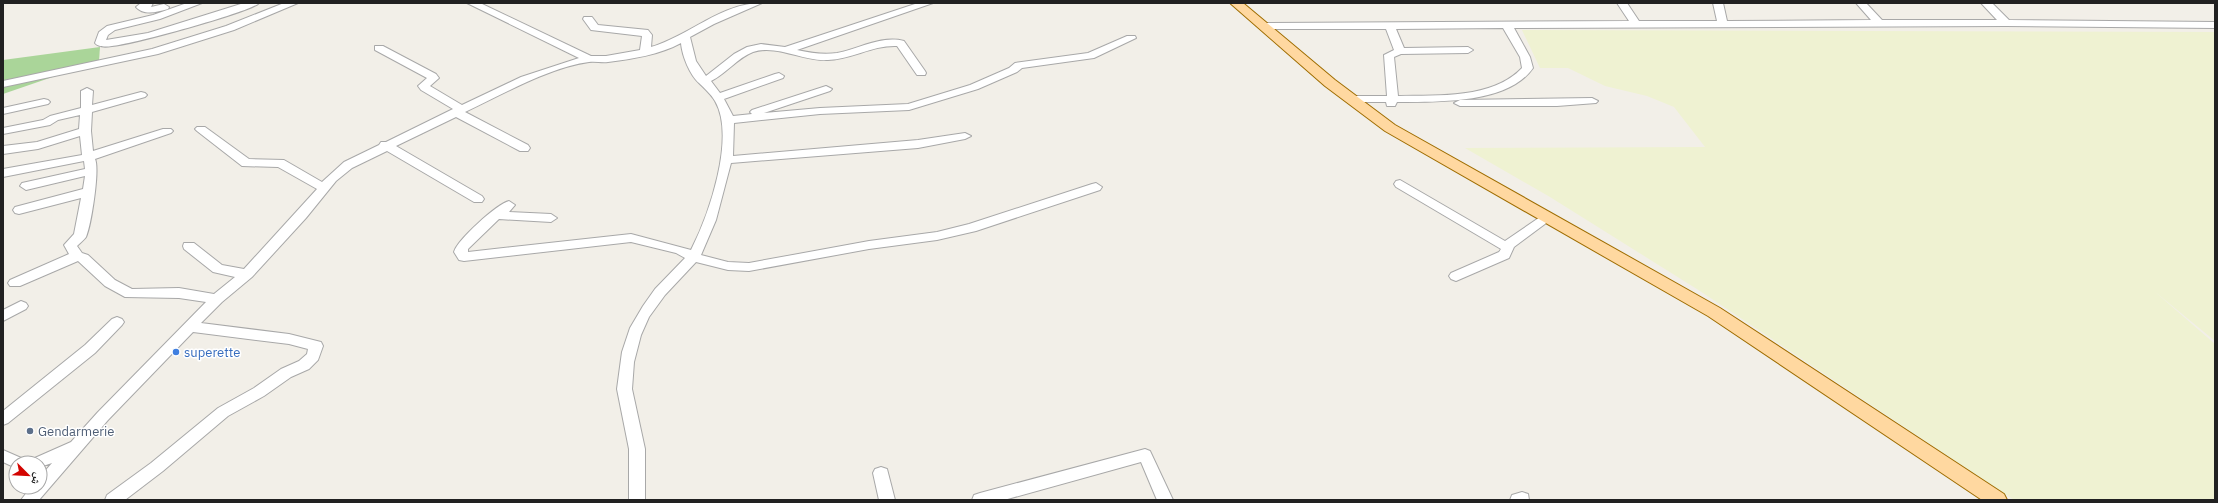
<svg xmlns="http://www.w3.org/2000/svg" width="2218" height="503" viewBox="0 0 2218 503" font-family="'IBM Plex Sans','Noto Naskh Arabic',sans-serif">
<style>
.farmland{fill:#eff2d2}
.forest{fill:#aad599}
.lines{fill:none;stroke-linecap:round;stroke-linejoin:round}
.minor-casing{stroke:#a8a8a8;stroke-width:2}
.major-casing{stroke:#9f6d00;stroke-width:2}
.minor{fill:#fff;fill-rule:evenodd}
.major{fill:#ffd8a0;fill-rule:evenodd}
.shop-dot{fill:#3f7fe0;stroke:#fff;stroke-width:1.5}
.service-dot{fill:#5c6f8a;stroke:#fff;stroke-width:1.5}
.labels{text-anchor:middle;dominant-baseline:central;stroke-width:3;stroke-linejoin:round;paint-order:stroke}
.shop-label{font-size:13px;fill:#366cbe;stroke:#fff;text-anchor:start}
.service-label{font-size:13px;fill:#4e5e75;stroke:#fff;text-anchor:start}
</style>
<rect width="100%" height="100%" fill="#f2efe8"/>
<!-- farmland -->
<path class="farmland" d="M 1522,30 L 2215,32 L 2215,341 L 2154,291 L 2215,344 L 2215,500 L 2014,500 L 1700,291 L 1550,197 L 1465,148 L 1705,147 L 1674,107 L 1647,96 L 1605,86 L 1568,68 L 1540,68 Z"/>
<!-- forest -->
<path class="forest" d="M 100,47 L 99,61 L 3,94 L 3,60 Z"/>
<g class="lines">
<!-- minor casing -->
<g class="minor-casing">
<path id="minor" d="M 141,3 L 153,3 L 151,7 L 164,4 L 169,7 L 168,9 C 157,12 144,16 136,7 Z
M 187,3 L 202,3 L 160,19 L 115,30 L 108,35 L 106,40 L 148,33 L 244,3 L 259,3 C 251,12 130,45 112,46 C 106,47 98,47 95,43 L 99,32 L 107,26 L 153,15 Z
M 284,3 L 298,3 L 234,30 L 158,54 L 3,87 L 3,81 L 152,49 L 226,26 Z
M 467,3 L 480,3 L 591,56 L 606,56 L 640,50 L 642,36 L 591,30 L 583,19 L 584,17 L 592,17 L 598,25 L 648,30 L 652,35 L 651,47 C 689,36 721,3 762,3 L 714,24 L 690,37 L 696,61 L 706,76 L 734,54 L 747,47 L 761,44 L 785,47 L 918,3 L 933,3 L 797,50 C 811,53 823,55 837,53 C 859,49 881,35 904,41 L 925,71 L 926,73 L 925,75 L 917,75 L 897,46 C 873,45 852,59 828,60 C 804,62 777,44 753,52 C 737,58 726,74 711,81 L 720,93 L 775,74 L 779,73 L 784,76 L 783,78 L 724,99 L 733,116 L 752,114 L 750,112 L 752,110 L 826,86 L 832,89 L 830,91 L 764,113 L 820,108 L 908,104 L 970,85 L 1009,68 L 1015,63 L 1088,53 L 1127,36 L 1135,36 L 1136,38 L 1094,58 L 1022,68 L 1017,72 L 978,89 L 909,110 L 820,114 L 734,123 L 733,156 L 918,140 L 965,133 L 971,136 L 965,139 L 918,148 L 731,163 L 716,220 L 701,255 L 728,262 L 749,263 L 869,241 L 937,232 L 969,224 L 1092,184 L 1096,183 L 1102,187 L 1100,190 L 976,231 L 937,240 L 869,249 L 749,271 L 728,270 L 696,262 L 665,295 L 649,317 L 641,335 L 634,362 L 632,389 L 645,449 L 645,500 L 629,500 L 629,449 L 617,389 L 622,352 L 630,328 L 643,306 L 655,289 L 685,258 L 676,253 L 631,242 L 464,261 L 459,260 L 454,252 C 457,240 497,204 509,201 L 515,205 L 509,212 L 551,214 L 557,218 L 551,222 L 499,219 L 468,249 L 468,252 L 631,234 L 691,250 C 709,215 736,137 715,101 C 711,94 705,89 699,83 C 690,75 682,56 681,43 C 659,55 632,59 608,62 C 602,63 595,61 589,62 C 550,67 501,95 465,112 L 528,145 L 530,148 L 528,151 L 520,151 L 456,117 L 396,146 L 482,196 L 484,199 L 482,202 L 474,202 L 387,151 L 352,168 L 336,181 L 306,218 L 252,277 L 222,302 L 201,323 L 289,334 L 321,342 L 323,346 L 318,360 L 309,369 L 291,377 L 264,396 L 228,416 L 163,471 L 125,500 L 105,500 L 107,495 L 151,463 L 218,408 L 254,388 L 281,369 L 299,361 L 307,354 L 308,349 L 289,344 L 193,332 L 108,420 L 39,500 L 21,500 L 31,487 L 40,487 L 40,477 L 52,463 L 40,467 L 40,463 L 16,463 L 16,468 L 3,462 L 3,450 L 28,461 L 71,442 L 98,412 L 206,302 L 179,298 L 125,297 L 105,286 L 78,261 L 20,286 L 10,286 L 8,283 L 10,280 L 69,254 L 64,245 L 74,234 L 81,198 L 19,214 L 15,213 L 13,210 L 15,207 L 83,189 L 85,176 L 26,190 L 20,186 L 22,183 L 85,169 L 84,161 L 3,177 L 3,169 L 82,155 L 80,136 L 38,149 L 3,154 L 3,146 L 37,142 L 79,129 L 80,115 L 58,120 L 50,125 L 3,134 L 3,128 L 43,120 L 50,116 L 81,108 L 81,91 L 87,88 L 93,91 L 92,105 L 141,92 L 145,93 L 147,95 L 145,97 L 92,112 L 91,131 L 93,151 L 163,129 L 171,129 L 173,131 L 171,133 L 95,159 C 100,169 91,226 86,237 C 84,240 80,243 77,246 L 82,253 L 88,255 L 115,280 L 132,289 L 179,288 L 214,294 L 235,277 L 213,272 L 184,249 L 183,246 L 184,243 L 194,243 L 222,265 L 244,269 L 317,189 L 278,167 L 242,166 L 197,131 L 195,129 L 197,127 L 205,127 L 249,159 L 284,160 L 322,182 L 344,162 L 379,145 L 381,142 L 386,142 L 453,109 L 421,90 L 418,86 L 427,78 L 375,50 L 375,46 L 383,46 L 436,74 L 439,78 L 430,86 L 462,105 L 521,77 L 579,58 Z
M 1617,3 L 1627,3 L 1639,21 L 1717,21 L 1713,3 L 1723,3 L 1727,21 L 1871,20 L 1856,3 L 1866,3 L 1882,20 L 1997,20 L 1981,3 L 1992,3 L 2009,20 L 2215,22 L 2215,28 L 2006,26 L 1514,28 L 1530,57 L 1533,68 C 1508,104 1438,102 1397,102 L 1395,106 L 1387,106 L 1386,102 L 1350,102 L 1344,99 L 1350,96 L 1387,96 L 1384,55 L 1394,50 L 1386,29 L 1265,29 L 1260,26 L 1265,23 L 1629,21 ZM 1503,28 L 1520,57 L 1522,68 C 1493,99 1438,95 1398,96 L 1394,57 L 1401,54 L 1468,53 L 1473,50 L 1468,47 L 1404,48 L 1396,29 Z
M 1592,98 L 1598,101 L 1596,103 L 1557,106 L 1460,106 L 1454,103 L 1460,100 Z
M 44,99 L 48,100 L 50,102 L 48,104 L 3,114 L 3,108 Z
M 1400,180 L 1505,241 L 1543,215 L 1551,215 L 1553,218 L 1514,247 L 1509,258 L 1456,281 L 1451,279 L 1449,276 L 1451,273 L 1499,252 L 1501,249 L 1396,187 L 1394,184 L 1396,181 Z
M 21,301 L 26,303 L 28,306 L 26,309 L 3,321 L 3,310 Z
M 117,317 L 122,319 L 124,322 L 122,325 L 95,353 L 8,423 L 3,425 L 3,411 L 85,345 L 112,319 Z
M 1145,449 L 1150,451 L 1173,500 L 1157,500 L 1141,462 L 1004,500 L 972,500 L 974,495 L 980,493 Z
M 881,467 L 887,469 L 895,500 L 879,500 L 873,473 L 875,469 Z
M 1522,492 L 1528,494 L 1529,500 L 1510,500 L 1512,495 Z"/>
</g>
<!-- major casing -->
<g class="major-casing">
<path id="major" d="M 1230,3 L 1243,3 L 1335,80 L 1395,125 L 1720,308 L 2004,494 L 2007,500 L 1982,500 L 1708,316 L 1385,131 L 1325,86 Z"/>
</g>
<!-- minor -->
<use href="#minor" class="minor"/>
<!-- major -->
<use href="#major" class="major"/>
</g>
<!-- markers -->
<circle class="shop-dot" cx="176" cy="352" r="4"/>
<circle class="service-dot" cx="30" cy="431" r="4"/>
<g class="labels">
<!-- shop labels -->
<g class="shop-label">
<text x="184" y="352">superette</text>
</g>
<!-- service labels -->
<g class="service-label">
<text x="38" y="431">Gendarmerie</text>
</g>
</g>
<!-- border -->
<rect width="2218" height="503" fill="none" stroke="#212121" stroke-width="8"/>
<!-- north arrow -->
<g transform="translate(28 475) rotate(114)"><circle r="19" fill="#ffffff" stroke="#a6a6a6"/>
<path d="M0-3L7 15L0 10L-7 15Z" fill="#d30400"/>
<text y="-6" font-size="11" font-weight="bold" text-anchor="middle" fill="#212121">ش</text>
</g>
</svg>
